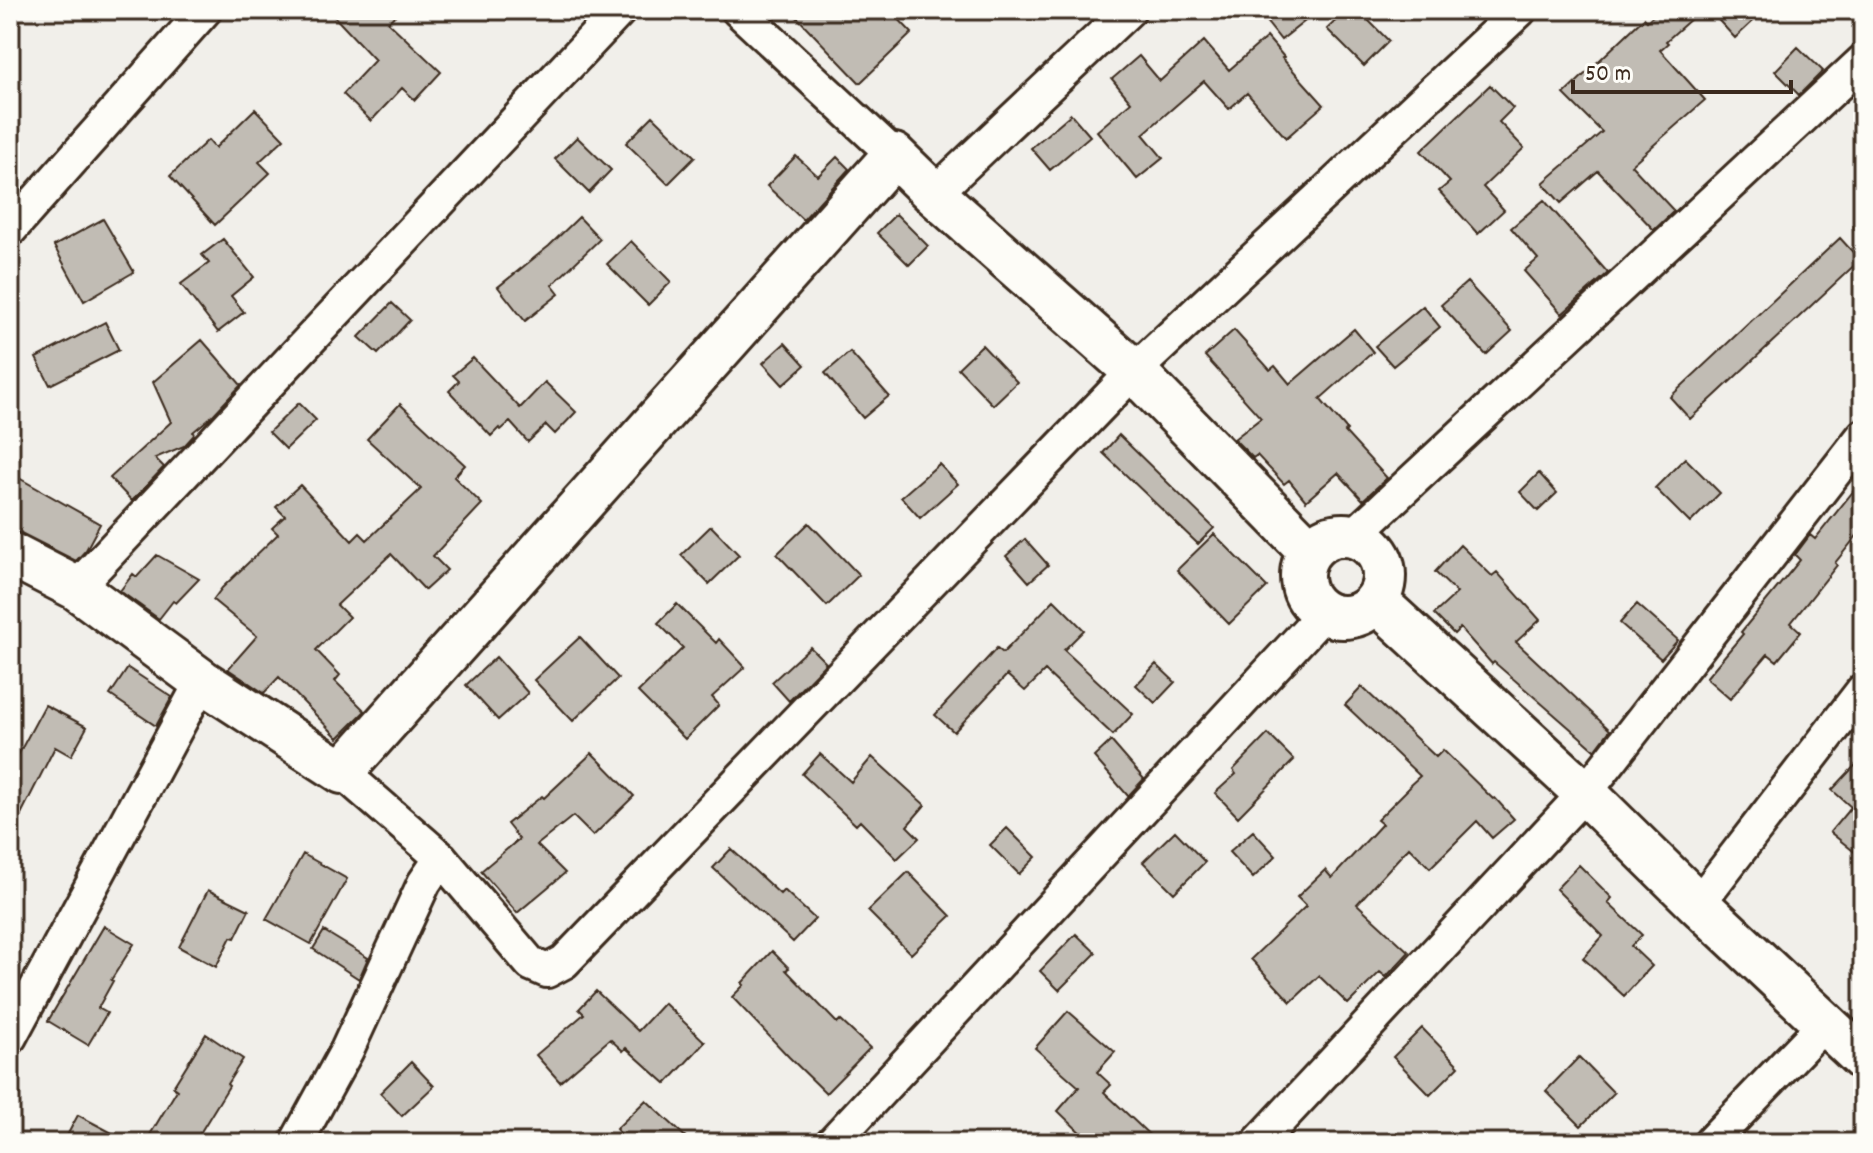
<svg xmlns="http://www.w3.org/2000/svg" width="1873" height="1153" viewBox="0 0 1873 1153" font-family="Dekko,sans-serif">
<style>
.building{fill:#c1bcb4;stroke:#3b2a1e;stroke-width:2}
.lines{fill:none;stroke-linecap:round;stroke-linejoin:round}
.minor-casing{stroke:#3b2a1e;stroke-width:38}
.major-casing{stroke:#3b2a1e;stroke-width:48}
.minor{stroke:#fdfcf7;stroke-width:32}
.major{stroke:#fdfcf7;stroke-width:42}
</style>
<rect width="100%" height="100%" fill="#f1efea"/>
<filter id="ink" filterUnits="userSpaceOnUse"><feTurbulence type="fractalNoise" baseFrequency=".0125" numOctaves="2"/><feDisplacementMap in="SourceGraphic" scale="16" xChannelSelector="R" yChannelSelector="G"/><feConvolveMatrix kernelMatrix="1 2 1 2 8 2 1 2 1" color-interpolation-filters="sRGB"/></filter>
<g filter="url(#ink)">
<!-- building -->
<path class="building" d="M 328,10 L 401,10 L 388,22 L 441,72 L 415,100 L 402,88 L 371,121 L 343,94 L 375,60 Z
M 790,10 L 890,10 L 912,33 L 860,83 Z
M 1257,10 L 1319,10 L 1281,40 Z
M 1347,10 L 1358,10 L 1389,41 L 1364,66 L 1327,29 Z
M 1659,10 L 1701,10 L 1666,41 L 1668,43 L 1660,50 L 1705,100 L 1631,165 L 1674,211 L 1654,230 L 1598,171 L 1561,203 L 1543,183 L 1602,132 L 1564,94 L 1644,18 L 1647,21 Z
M 1709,10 L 1765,10 L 1735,38 Z
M 1267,37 L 1284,57 L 1282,58 L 1324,105 L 1286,138 L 1247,93 L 1229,109 L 1204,81 L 1143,134 L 1163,158 L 1137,179 L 1097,131 L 1131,102 L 1112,79 L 1139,56 L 1160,81 L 1204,41 L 1229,70 Z
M 1798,47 L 1823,71 L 1799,95 L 1775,71 Z
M 1490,85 L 1513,108 L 1499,122 L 1524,148 L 1483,187 L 1504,210 L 1478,234 L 1439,191 L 1450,182 L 1421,151 Z
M 255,109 L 284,139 L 259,162 L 270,173 L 215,225 L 170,176 L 208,140 L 215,148 Z
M 1071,114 L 1090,136 L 1050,170 L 1031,148 Z
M 653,116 L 695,157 L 668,184 L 626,143 Z
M 577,137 L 611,170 L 589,193 L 555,159 Z
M 796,156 L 818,176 L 837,157 L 849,169 L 803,220 L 767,186 Z
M 1544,200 L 1608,273 L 1562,314 L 1524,271 L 1538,259 L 1511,228 Z
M 896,214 L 928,246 L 909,265 L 877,233 Z
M 579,217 L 600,239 L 552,285 L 559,294 L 525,321 L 498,287 L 549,246 Z
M 103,219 L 134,272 L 84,301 L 54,246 Z
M 1840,238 L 1860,260 L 1690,419 L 1670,397 Z
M 223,239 L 254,277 L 231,296 L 244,312 L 218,332 L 181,284 L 209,263 L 202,255 Z
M 631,241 L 671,282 L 648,305 L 607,264 Z
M 1467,282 L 1512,331 L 1486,355 L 1441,305 Z
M 392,303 L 410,320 L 378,354 L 359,337 Z
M 1423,306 L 1440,327 L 1393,366 L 1375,346 Z
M 105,322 L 119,350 L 50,385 L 36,358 Z
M 1354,329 L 1373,352 L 1320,399 L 1347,430 L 1345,432 L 1387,478 L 1363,500 L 1338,473 L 1306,501 L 1289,480 L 1284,484 L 1257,455 L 1253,458 L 1234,439 L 1261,418 L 1205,356 L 1234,330 L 1270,370 L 1275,366 L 1290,384 Z
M 202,340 L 241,385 L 212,416 L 193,432 L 194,435 L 184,446 L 155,458 L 164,467 L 132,501 L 110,478 L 171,422 L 153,382 Z
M 785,343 L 805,365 L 783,385 L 763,363 Z
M 982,345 L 1017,382 L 993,405 L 958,368 Z
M 850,352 L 889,396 L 863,418 L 825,373 Z
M 473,358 L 520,408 L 545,382 L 576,412 L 555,434 L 546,425 L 528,442 L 510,422 L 501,430 L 499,428 L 491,436 L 449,391 L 459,381 L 453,375 Z
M 299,403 L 316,420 L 286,449 L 269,432 Z
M 400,404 L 465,465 L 454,477 L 482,504 L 433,556 L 447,570 L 425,590 L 391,554 L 337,605 L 349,617 L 316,650 L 340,675 L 335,681 L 365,711 L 338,738 L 279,677 L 264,693 L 228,669 L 257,636 L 213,600 L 222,588 L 278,534 L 272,528 L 285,516 L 276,507 L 300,485 L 352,541 L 360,533 L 367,540 L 421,489 L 367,439 Z
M 1119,435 L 1214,528 L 1198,544 L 1103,453 Z
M 1685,458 L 1720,493 L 1690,523 L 1655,488 Z
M 939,464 L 958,484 L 920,518 L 901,497 Z
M 10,473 L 100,524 L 86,550 L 76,561 L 21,533 L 10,530 Z
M 1539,473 L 1557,493 L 1538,511 L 1520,492 Z
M 1863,479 L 1863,528 L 1835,563 L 1837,565 L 1791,623 L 1801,632 L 1777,661 L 1768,654 L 1730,699 L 1706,678 L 1743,634 L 1741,632 L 1800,560 L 1795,555 L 1810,535 L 1815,539 Z
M 809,523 L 859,575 L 827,606 L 777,554 Z
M 711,526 L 739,555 L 709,584 L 681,555 Z
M 1214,534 L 1267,587 L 1229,624 L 1177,570 Z
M 1025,539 L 1048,565 L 1029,582 L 1006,556 Z
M 1460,545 L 1492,576 L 1497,572 L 1540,620 L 1516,642 L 1610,730 L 1595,750 L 1494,662 L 1492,664 L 1460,628 L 1454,634 L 1434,614 L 1457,593 L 1435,572 Z
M 157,555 L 199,579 L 176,603 L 173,601 L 159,619 L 120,591 L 133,574 L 137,577 Z
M 1054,600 L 1084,630 L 1064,650 L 1133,714 L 1113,735 L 1045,671 L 1025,691 L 1007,675 L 954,732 L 935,715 L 997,648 L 1003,653 Z
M 677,604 L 716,643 L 719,639 L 745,667 L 712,697 L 719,705 L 685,739 L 638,692 L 683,648 L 658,623 Z
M 1637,604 L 1678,640 L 1661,659 L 1620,623 Z
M 580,637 L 618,678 L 573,721 L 534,680 Z
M 810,647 L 826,663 L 789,701 L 772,682 Z
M 496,657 L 528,693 L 498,720 L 466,685 Z
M 1156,664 L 1175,682 L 1155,703 L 1136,685 Z
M 128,668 L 172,697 L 156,726 L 110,695 Z
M 1362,687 L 1436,757 L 1443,750 L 1493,799 L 1495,798 L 1514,819 L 1492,838 L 1477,821 L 1430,868 L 1409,847 L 1357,904 L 1409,952 L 1386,977 L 1380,972 L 1348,1004 L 1319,976 L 1291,1002 L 1251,959 L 1306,906 L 1297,897 L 1325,870 L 1332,878 L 1382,824 L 1377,820 L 1410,787 L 1409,786 L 1420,776 L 1345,705 Z
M 45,705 L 87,727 L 71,756 L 55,747 L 10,836 L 10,770 Z
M 1268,734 L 1294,760 L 1238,817 L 1215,793 L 1236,774 L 1233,770 Z
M 1111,741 L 1144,779 L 1128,796 L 1094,757 Z
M 592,753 L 634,796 L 593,836 L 573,816 L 537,845 L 565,873 L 517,913 L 481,871 L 519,839 L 507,824 L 542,796 L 544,798 Z
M 820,754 L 851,782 L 872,757 L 925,805 L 907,826 L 919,838 L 897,859 L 860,821 L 856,825 L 802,774 Z
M 1863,757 L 1863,859 L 1830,832 L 1851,807 L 1832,790 Z
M 1007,828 L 1036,857 L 1019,874 L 990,845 Z
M 1175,831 L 1205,862 L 1174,893 L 1143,862 Z
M 1253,831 L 1276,856 L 1253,878 L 1229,852 Z
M 731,849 L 780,894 L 784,890 L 815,919 L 793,942 L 713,868 Z
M 303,854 L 347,879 L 311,944 L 266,919 Z
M 1579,865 L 1612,898 L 1608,903 L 1642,935 L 1631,946 L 1652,966 L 1624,996 L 1583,958 L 1603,936 L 1556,889 Z
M 908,872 L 951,916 L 911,954 L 868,911 Z
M 208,890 L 249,910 L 235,938 L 231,937 L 216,967 L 179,947 Z
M 104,926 L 134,944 L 111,980 L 113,981 L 98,1008 L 107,1013 L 88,1045 L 48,1021 Z
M 324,931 L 368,958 L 359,979 L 313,949 Z
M 1076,934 L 1096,953 L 1059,990 L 1040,971 Z
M 772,951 L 789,968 L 786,970 L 837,1023 L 840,1020 L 870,1048 L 826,1093 L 789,1057 L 732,997 L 744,985 L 742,983 Z
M 596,991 L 638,1031 L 664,1003 L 705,1042 L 666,1084 L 626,1048 L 623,1051 L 610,1039 L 560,1082 L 536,1055 L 584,1014 L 579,1009 Z
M 1068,1011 L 1115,1052 L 1097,1072 L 1111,1085 L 1104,1092 L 1158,1143 L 1091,1143 L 1058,1111 L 1079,1087 L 1035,1048 Z
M 1422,1028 L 1459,1066 L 1430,1095 L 1393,1057 Z
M 206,1034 L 243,1059 L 227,1084 L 229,1086 L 194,1143 L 145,1143 L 177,1090 L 173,1087 Z
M 1579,1057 L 1614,1093 L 1581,1126 L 1546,1091 Z
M 411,1062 L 434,1086 L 402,1116 L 380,1093 Z
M 646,1100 L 692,1143 L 628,1143 L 616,1129 Z
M 78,1115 L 131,1143 L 63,1143 Z"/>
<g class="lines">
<!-- minor casing -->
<g class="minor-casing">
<path id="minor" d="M 738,10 L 894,155
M 934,194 L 1129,10
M 10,230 L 205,10
M 1353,536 L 1863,61
M 76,588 L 620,10
M 342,772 L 441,858 L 531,964 L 547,971 L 564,962 L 1134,371 L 1520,10
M 1698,904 L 1863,690
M 10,1037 L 202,681
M 296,1143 L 347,1050 L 424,883 L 441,858
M 832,1143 L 1324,613
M 1258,1143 L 1585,793 L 1863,436
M 1710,1143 L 1824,1024"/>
</g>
<!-- major casing -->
<g class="major-casing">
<path id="major" d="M1302 576a41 41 0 1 1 82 0a41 41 0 1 1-82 0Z
M 10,554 L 76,588 L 202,681 L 342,772 L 894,155 L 934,194 L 1134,371 L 1310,551
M 1376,601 L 1585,793 L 1698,904 L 1863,1059"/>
</g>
<!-- minor -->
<use href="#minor" class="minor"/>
<!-- major -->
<use href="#major" class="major"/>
</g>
</g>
<!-- margin -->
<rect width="1873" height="1153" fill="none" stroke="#fdfcf7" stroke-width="40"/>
<rect x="20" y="20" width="1833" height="1113" fill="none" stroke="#3b2a1e" stroke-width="3" filter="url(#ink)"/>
<!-- scale -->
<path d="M1573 80v12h218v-12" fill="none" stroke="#3b2a1e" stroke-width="4"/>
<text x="1585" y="80" font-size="24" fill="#3b2a1e" stroke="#fdfcf7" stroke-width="6" paint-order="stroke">50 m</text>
</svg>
